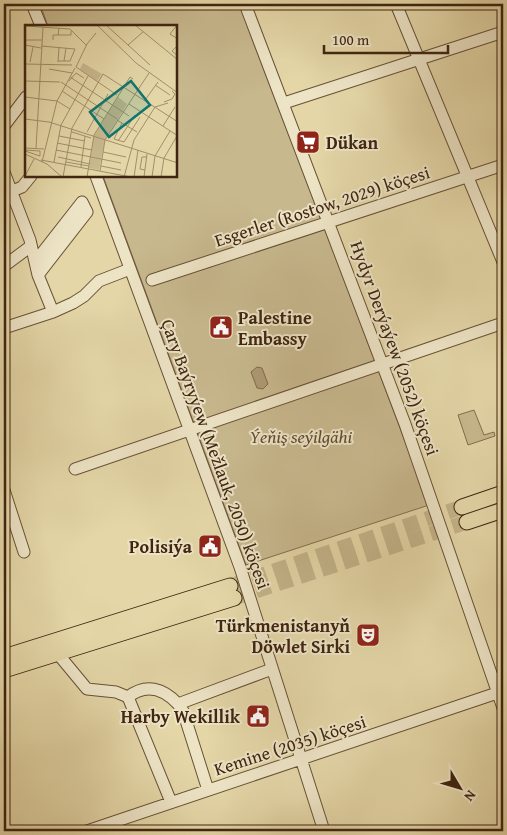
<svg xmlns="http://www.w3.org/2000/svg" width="507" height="835" viewBox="0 0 507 835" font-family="'Gentium Book Plus',serif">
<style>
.green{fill:#c8b88e;stroke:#846e50}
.water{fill:#ac9a74;stroke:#806b4c}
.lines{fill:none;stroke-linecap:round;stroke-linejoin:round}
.major-tunnel{stroke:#c3b389;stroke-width:15;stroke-dasharray:15 8;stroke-linecap:butt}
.minor-casing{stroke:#685136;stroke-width:13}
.major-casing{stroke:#3f2511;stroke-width:17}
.minor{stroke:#ede4c6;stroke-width:11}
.major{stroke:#e4d6a7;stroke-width:15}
.labels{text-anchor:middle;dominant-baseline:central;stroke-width:4;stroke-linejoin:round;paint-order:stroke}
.poi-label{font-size:18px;font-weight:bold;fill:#3f2511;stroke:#ede4c6;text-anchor:end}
.street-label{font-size:18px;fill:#3f2511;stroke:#ede4c6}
.park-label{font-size:18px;font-style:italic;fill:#614a30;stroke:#ede4c6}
.inset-road{fill:none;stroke:#a28f6b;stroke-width:1}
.view{fill:#0f766e;fill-opacity:0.15;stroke:#0f766e;stroke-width:2.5}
.inset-edge{fill:none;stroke:#3f2511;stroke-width:2.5}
</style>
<rect width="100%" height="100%" fill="#e4d6a7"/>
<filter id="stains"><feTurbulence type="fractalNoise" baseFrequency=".004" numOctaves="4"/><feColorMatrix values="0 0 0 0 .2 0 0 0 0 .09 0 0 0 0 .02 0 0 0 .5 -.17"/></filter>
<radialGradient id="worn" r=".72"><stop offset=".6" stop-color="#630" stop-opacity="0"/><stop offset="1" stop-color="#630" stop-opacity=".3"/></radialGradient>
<!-- green -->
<path class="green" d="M 40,4 L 240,4 L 429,505 L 246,565 L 103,176 L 176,176 L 176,26 L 48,26 Z
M 474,410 L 484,435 L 494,432 L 495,436 L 468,445 L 458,415 Z"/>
<!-- water -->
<path class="water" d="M 257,367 L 262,368 L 268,384 L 263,389 L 257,388 L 251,372 Z"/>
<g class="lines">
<!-- major-tunnel -->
<path class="major-tunnel" d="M 230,586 L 462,507
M 234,598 L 467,522"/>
<!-- minor casing -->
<g class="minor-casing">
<path id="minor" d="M 32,4 L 41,26
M 245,4 L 405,424 L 503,708
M 396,4 L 503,262
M 284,103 L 503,32
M 4,126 L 26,97
M 4,172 L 30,240 L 38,275 L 53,312
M 96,176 L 240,567 L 324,831
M 5,194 L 22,187 L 31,176
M 35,262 L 82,202 L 87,212 L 38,275
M 4,266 L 31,246
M 152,280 L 503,165
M 4,328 L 53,312 L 73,303 L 84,296 L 99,281 L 130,269
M 75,469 L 503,323
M 4,490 L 24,552
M 58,654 L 87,689 L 116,692 L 128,697 L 171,802
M 128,697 C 146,683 163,688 178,704
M 208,790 L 183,711 L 178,704 L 272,669
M 87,831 L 503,691"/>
</g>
<!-- major casing -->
<g class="major-casing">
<path id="major" d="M 462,507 L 503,493
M 467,522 L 503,510
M 4,657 L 230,586
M 4,670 L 234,598"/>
</g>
<!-- minor -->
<use href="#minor" class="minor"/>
<!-- major -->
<use href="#major" class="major"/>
</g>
<!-- icons -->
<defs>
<g id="supermarket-square" transform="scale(1.25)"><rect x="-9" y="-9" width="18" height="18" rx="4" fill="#8f2418" stroke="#ede4c6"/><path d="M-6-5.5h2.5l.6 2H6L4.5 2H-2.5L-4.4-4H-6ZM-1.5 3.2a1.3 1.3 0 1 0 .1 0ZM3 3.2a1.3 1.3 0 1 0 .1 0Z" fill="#fff"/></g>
<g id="civic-square" transform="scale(1.25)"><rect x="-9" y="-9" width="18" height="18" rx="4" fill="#8f2418" stroke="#ede4c6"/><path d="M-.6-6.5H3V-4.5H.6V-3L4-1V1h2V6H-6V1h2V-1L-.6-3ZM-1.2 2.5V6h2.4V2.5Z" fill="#fff"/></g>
<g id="theatre-square" transform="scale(1.25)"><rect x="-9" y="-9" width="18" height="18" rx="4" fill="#8f2418" stroke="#ede4c6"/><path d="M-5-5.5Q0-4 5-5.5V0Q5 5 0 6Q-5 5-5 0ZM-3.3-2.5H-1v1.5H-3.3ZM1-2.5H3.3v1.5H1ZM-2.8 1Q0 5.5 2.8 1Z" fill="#fff"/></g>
</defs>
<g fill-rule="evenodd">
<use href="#supermarket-square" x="308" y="142"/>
<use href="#civic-square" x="221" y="327"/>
<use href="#civic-square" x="210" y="546"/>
<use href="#theatre-square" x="368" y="635"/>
<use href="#civic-square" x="258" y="716"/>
</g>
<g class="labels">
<!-- poi labels -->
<g class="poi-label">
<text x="326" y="142" text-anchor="start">Dükan</text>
<text x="238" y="317" text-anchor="start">Palestine<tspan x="238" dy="21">Embassy</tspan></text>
<text x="192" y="546">Polisiýa</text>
<text x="350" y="625">Türkmenistanyň<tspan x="350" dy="21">Döwlet Sirki</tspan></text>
<text x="240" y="716">Harby Wekillik</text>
</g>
<!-- street labels -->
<g class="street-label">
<text transform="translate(322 206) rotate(-18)">Esgerler (Rostow, 2029) köçesi</text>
<text transform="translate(395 348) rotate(70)">Hydyr Derýaýew (2052) köçesi</text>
<text transform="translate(216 454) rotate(70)">Çary Baýryýew (Mežlauk, 2050) köçesi</text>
<text transform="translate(290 745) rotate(-18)">Kemine (2035) köçesi</text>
</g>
<!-- park labels -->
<g class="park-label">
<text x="301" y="436">Ýeňiş seýilgähi</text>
</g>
</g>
<!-- overview -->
<g transform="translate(25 25)">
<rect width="152" height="152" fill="#e4d6a7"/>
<path d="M 58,38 L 77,49 L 72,56 L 55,44 ZM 93,72 L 102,79 L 80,115 L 74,145 L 64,143 L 69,111 Z" fill="#c8b88e"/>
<path class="inset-road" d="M 72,0 L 111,38 L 153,68M 81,0 L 103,20 L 118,7M 110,0 L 153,35M 152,0 L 145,9 L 153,14M 0,1 L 45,4 L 61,20M 71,8 L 62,19 L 51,42 L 92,70M 33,10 L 46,10 L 46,6M 0,15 L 17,15M 28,15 L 28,10 L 33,10 L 34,3M 0,20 L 16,23M 103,20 L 125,40M 153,20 L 147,26 L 153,31M 16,21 L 50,24 L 45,36 L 39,36M 33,36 L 39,36 L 41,23M 5,37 L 8,22M 33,37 L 34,22M 0,39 L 47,40M 24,44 L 47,48M 78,49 L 153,97M 45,52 L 104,91M 0,56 L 35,57M 44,56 L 51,48 L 59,53M 36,57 L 92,94M 130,60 L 145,70M 37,66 L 79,94M 0,72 L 32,76 L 45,84M 120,75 L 133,57M 139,77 L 147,74 L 150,69 L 147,66M 104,79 L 153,111M 0,94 L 24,97 L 153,138M 92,95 L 112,107M 138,101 L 150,82M 47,107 L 66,113M 62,107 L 83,69M 34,111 L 60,116M 89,114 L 99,117 L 115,92M 89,114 L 97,98M 93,116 L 110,90M 32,118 L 67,125M 0,123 L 19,124M 11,123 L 18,2M 0,125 L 15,126 L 15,131 L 0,126M 31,125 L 96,138M 78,127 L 101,132M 0,129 L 22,139 L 37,152M 33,132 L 65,139M 16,135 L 106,152M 17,137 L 32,76 L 50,43M 29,137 L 36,100 L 63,51M 41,137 L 64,141M 76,141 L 96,145M 56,142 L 60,111M 120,145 L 115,144 L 117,132 L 122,132M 75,146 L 80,115 L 124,48M 0,151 L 9,134M 38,152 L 47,103 L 78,49M 62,152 L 69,110 L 105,52 L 108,54M 99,152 L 109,115 L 130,82 L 143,78M 109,152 L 113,125M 119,152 L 122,129M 127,152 L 130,131 L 145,106M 136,152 L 139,133 L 152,111"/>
<path class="view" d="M 106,56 L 125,80 L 84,112 L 65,87 Z"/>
<rect width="152" height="152" class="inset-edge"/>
</g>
<!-- margin -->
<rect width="507" height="835" fill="none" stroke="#e4d6a7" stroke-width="20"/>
<rect x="5" y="5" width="497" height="825" fill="none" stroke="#3f2511" stroke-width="2.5"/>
<rect x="10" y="10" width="487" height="815" fill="none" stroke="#3f2511"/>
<!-- north arrow -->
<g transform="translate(460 788) rotate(128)" stroke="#ede4c6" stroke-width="4" paint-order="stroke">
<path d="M0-4L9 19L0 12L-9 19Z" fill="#3f2511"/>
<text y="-8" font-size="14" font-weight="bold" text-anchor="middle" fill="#3f2511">N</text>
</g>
<!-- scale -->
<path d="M324 45v8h124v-8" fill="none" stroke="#3f2511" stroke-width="2.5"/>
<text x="332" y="45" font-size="15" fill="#3f2511" stroke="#ede4c6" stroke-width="4" paint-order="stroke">100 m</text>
<rect width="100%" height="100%" filter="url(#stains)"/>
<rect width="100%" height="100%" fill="url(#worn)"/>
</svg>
